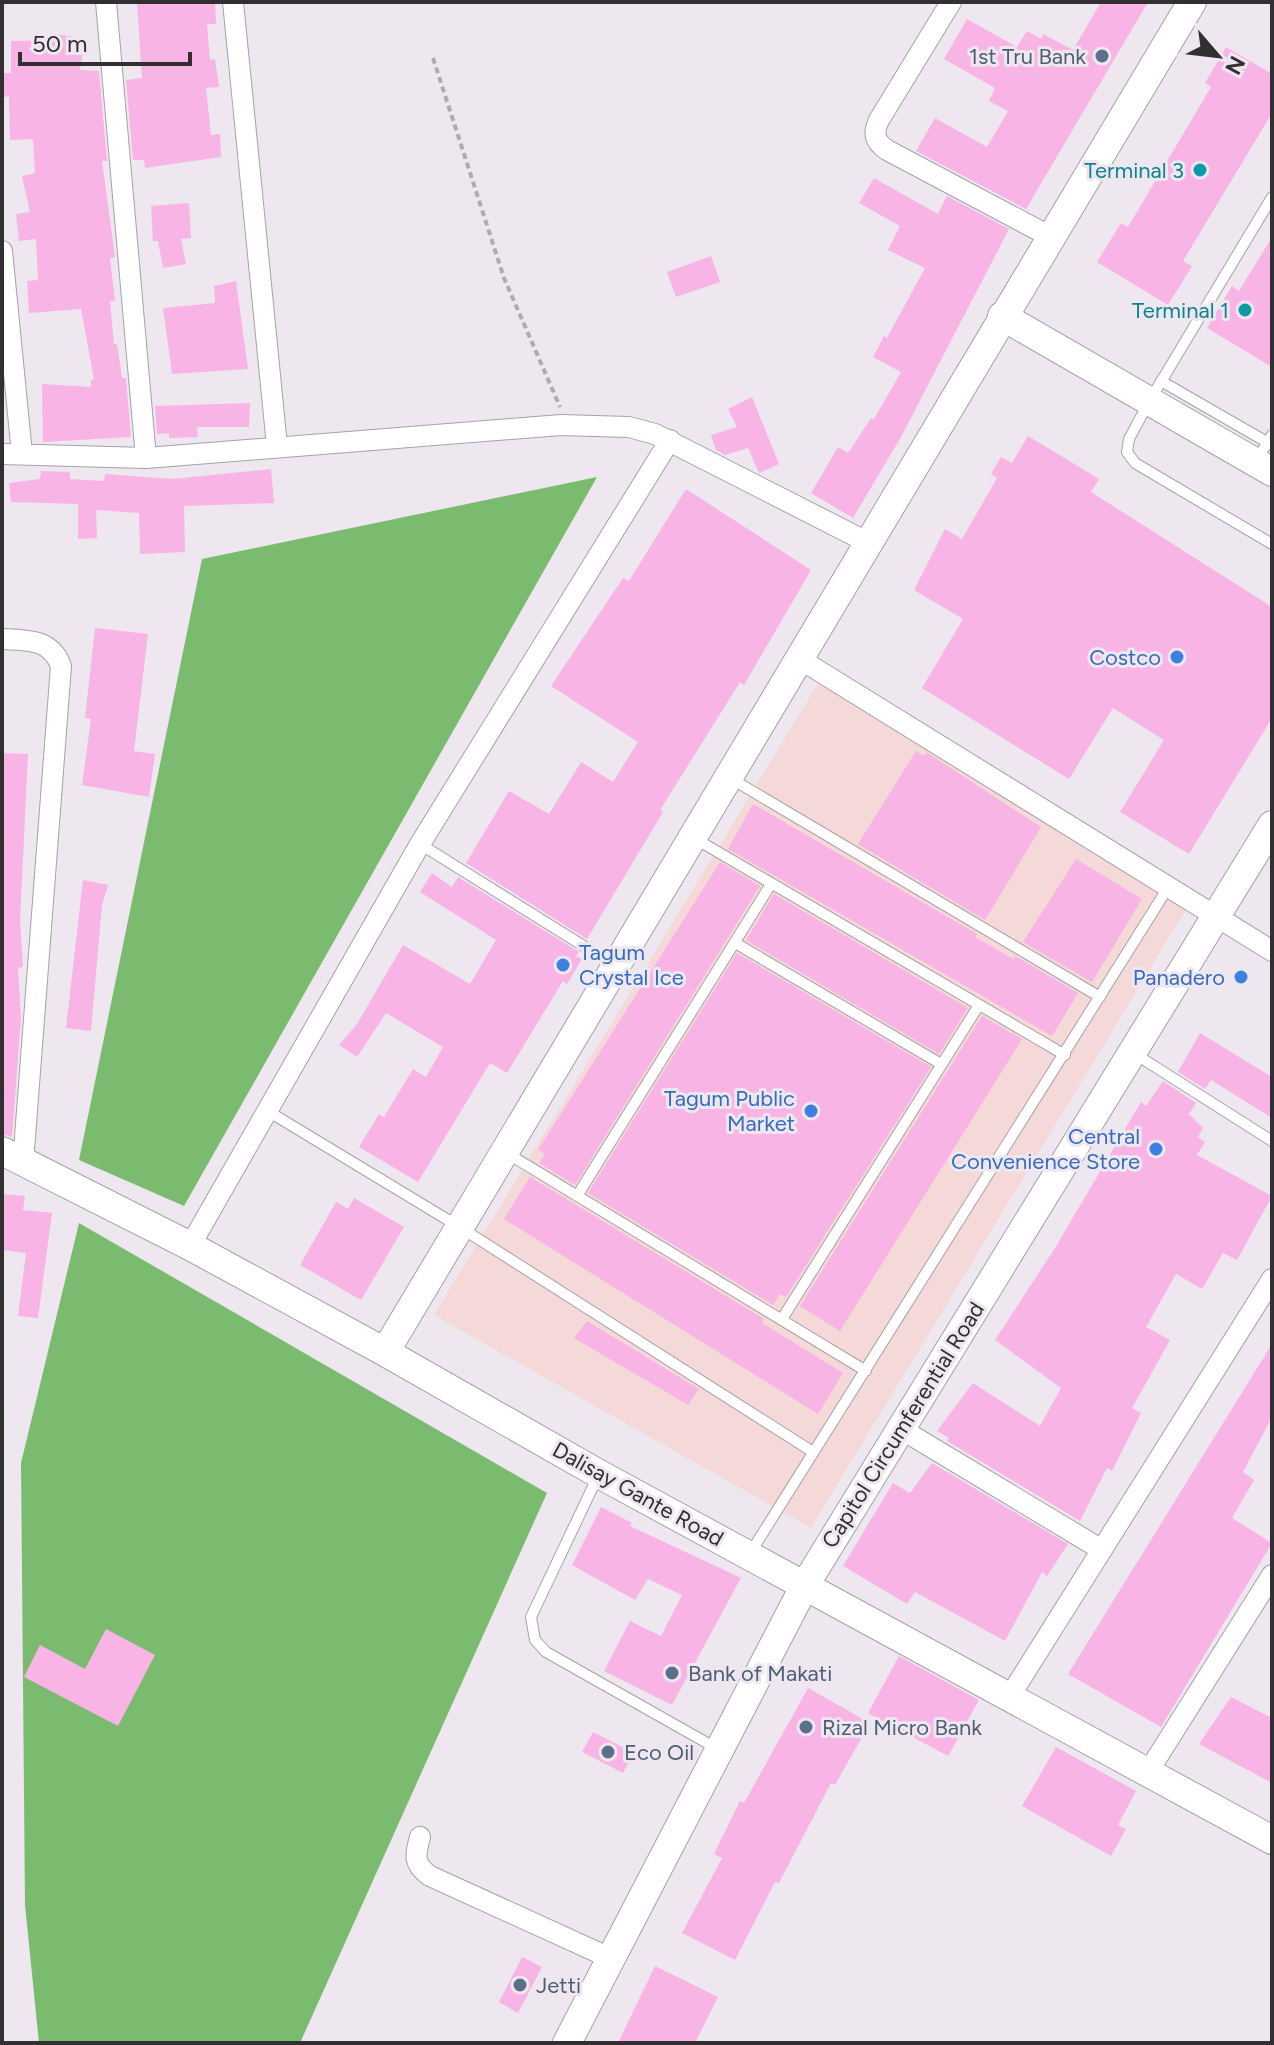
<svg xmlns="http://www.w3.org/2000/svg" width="1274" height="2045" viewBox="0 0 1274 2045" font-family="Figtree,sans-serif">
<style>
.commercial{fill:#f4d9d8}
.forest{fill:#7bbb70}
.building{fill:#f7b4e5}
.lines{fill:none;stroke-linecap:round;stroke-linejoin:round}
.service-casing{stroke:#a7a1a9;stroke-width:12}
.minor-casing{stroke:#a7a1a9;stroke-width:22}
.secondary-casing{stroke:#a7a1a9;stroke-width:30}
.path{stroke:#b0aab1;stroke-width:4;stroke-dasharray:6 4;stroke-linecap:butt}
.service{stroke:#fff;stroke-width:10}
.minor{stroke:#fff;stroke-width:20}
.secondary{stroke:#fff;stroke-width:28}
.service-dot{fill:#5c6f8a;stroke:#eee7ef;stroke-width:3}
.culture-dot{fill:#0f9aa8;stroke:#eee7ef;stroke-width:3}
.shop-dot{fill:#3f7fe0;stroke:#eee7ef;stroke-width:3}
.labels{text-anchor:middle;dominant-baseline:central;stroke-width:6;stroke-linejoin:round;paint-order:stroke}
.service-label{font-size:22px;fill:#4e5e75;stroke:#eee7ef;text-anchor:start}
.culture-label{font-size:22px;fill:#0d838f;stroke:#eee7ef;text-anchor:end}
.shop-label{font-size:22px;fill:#366cbe;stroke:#eee7ef;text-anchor:end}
.street-label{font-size:22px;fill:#322f32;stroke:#eee7ef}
</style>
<rect width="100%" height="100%" fill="#eee7ef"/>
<!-- commercial -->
<path class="commercial" d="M 819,682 L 1188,906 L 811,1528 L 434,1315 Z"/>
<!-- forest -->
<path class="forest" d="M 597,477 L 184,1206 L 79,1160 L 202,559 Z
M 79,1223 L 547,1493 L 300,2043 L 39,2043 L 25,1905 L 21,1463 Z"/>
<!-- building -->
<path class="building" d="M 137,2 L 215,2 L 216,24 L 207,24 L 210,60 L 215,59 L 219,87 L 206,88 L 211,135 L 220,134 L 221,157 L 145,168 L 144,160 L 133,160 L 126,80 L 142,78 Z
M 1101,2 L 1148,2 L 1026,209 L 916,151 L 935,118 L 987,147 L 1008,111 L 989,101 L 995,88 L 944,59 L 967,19 L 1017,47 L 1027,31 L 1041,39 L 1043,34 L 1073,50 Z
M 56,34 L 85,39 L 80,70 L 99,71 L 107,161 L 102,161 L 115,257 L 110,258 L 115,301 L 110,301 L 114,344 L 117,344 L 122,378 L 126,378 L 131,437 L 43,442 L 42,384 L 91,387 L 91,380 L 94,379 L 81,309 L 29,313 L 27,281 L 38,280 L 36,239 L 19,241 L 16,214 L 30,212 L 22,176 L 35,173 L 33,139 L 10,140 L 9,96 L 4,97 L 3,73 L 11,73 L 11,41 L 57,40 Z
M 1226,47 L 1272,74 L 1272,113 L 1183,261 L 1192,266 L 1168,305 L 1097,262 L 1121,223 L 1128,227 L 1211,87 L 1205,83 Z
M 874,178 L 938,214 L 947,196 L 1009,229 L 901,437 L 853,518 L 811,493 L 838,447 L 848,453 L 871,418 L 874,419 L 901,372 L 873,357 L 884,336 L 887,338 L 925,268 L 888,250 L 900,226 L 859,203 Z
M 189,203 L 191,238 L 181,239 L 186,264 L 163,268 L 158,241 L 153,241 L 151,206 Z
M 1272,237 L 1272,367 L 1207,328 L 1232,286 L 1239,291 Z
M 711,256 L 720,282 L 676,297 L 667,272 Z
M 236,281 L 248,369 L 172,374 L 163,308 L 215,303 L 214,286 Z
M 752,397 L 779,464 L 759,473 L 748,448 L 725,455 L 716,450 L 711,435 L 737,427 L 728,409 Z
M 250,403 L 249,427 L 197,427 L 198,437 L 169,438 L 169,433 L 157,434 L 155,406 Z
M 1028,436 L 1099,479 L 1091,492 L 1272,607 L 1272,718 L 1189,854 L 1120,812 L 1164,740 L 1113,708 L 1069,779 L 922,688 L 963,619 L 914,590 L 945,529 L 962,539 L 997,478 L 991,474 L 1001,457 L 1012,463 Z
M 271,469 L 274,503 L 184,506 L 185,552 L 140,554 L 139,513 L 96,510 L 97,538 L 78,539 L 78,504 L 11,502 L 9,483 L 40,479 L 41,471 L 70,472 L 70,479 L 104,481 L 105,474 L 172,479 Z
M 686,489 L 811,570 L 744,685 L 740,682 L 660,810 L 663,812 L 587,939 L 466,863 L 509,791 L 549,814 L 581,762 L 613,782 L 638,742 L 551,686 L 623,578 L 629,581 Z
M 95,628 L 148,634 L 134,751 L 155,754 L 149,797 L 82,785 L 91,719 L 85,718 Z
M 916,751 L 924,756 L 926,752 L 1041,827 L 985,920 L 858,844 Z
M 2,753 L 28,754 L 20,921 L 23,967 L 18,968 L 21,1018 L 12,1137 L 2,1134 Z
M 753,804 L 977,934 L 975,937 L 1013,959 L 1015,956 L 1078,993 L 1052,1036 L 728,849 Z
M 1076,859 L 1142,899 L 1092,982 L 1023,942 Z
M 720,862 L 760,886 L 575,1185 L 539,1163 L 545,1154 L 538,1150 Z
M 432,873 L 452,887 L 458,877 L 579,952 L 576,956 L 582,959 L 567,984 L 563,981 L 507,1073 L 490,1063 L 418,1182 L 359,1147 L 379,1114 L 384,1117 L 413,1069 L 426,1077 L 443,1047 L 386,1013 L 357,1057 L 339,1045 L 357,1024 L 403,945 L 470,984 L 496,940 L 420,892 Z
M 83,880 L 108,885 L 102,905 L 91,1031 L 66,1028 Z
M 774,894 L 968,1008 L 939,1054 L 746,940 Z
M 737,953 L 931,1067 L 786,1297 L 780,1294 L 773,1305 L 588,1193 Z
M 982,1016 L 1022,1039 L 840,1331 L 800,1306 Z
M 1200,1033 L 1272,1077 L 1272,1118 L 1211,1080 L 1205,1089 L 1178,1072 Z
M 1163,1081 L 1196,1103 L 1189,1114 L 1203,1128 L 1198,1137 L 1205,1142 L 1197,1155 L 1272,1196 L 1237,1260 L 1223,1253 L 1202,1289 L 1176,1274 L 1146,1327 L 1170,1340 L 1132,1408 L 1141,1413 L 1112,1471 L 1107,1468 L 1080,1521 L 947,1441 L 949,1438 L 937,1431 L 973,1383 L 1040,1426 L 1061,1388 L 995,1340 L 1055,1248 L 1141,1102 L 1146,1106 Z
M 530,1177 L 764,1319 L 762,1323 L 843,1373 L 818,1414 L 504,1219 Z
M 2,1194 L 25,1196 L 23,1210 L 52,1213 L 38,1318 L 18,1316 L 26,1253 L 2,1250 Z
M 354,1198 L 404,1227 L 361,1300 L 300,1265 L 336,1202 L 348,1209 Z
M 587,1321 L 699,1389 L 688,1405 L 574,1338 Z
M 1272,1344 L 1272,1417 L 1243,1472 L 1254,1480 L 1232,1518 L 1272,1543 L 1161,1727 L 1068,1674 Z
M 932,1463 L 1068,1544 L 1047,1576 L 1042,1572 L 1005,1641 L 915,1592 L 907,1604 L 843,1566 L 893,1483 L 910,1493 Z
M 601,1507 L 632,1523 L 630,1526 L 741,1578 L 672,1705 L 604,1671 L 630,1621 L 661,1636 L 682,1595 L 648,1579 L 635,1600 L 572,1565 Z
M 106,1629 L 155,1655 L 118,1726 L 24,1677 L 40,1645 L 85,1669 Z
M 899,1656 L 979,1700 L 948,1756 L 868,1713 Z
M 808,1688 L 870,1723 L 835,1785 L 831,1783 L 779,1883 L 775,1882 L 735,1960 L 682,1933 L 722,1858 L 714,1854 L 740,1801 L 744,1803 Z
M 1231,1697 L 1272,1718 L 1272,1783 L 1199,1744 Z
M 593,1732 L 634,1753 L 623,1773 L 582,1752 Z
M 1056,1747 L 1136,1791 L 1118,1825 L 1126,1829 L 1111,1856 L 1022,1806 Z
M 522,1957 L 542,1967 L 518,2013 L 499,2002 Z
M 655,1966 L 718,1997 L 695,2043 L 618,2043 Z"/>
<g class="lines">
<!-- service casing -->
<g class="service-casing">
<path id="service" d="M 1272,197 L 1150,400 L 1129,439 L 1127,452 L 1135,463 L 1272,544
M 1161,381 L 1272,445
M 1256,461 L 1272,435
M 730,778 L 1100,997
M 694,838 L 1065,1055
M 420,844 L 614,965
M 737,944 L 941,1064
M 1135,1054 L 1272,1141
M 266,1110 L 458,1226 L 813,1452
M 505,1152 L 866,1371
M 577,1196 L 771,884
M 782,1319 L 979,1005
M 598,1476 L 531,1617 L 535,1640 L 546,1652 L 716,1748
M 749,1555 L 1169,886"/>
</g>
<!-- minor casing -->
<g class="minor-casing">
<path id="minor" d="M 106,2 L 146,458
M 233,2 L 277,446
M 951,2 L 879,120 C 873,133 874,141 887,150 L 1051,237
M 2,251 L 22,454
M 2,454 L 146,458 L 561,425 L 629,427 L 655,434 L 867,542
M 2,639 C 28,640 51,639 61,666 L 23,1163
M 798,658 L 1272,951
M 190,1246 L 420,844 L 670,440
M 901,1429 L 1102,1550
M 1010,1696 L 1272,1279
M 1148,1772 L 1272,1575
M 420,1837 C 415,1856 413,1864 430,1876 L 610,1958"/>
</g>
<!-- secondary casing -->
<g class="secondary-casing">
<path id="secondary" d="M 1002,316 L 1272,472
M 2,1151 L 190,1246 L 385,1352 L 599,1474 L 1272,1840
M 385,1352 L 1192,2
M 567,2043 L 805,1585 L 1272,825"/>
</g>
<!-- path -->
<path class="path" d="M 433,58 L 504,278 L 560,407"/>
<!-- service -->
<use href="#service" class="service"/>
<!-- minor -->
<use href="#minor" class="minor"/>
<!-- secondary -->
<use href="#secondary" class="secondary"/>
</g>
<!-- markers -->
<g class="service-dot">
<circle cx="1102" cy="56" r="8"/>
<circle cx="672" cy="1673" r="8"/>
<circle cx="806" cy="1727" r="8"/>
<circle cx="608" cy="1752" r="8"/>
<circle cx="520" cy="1985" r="8"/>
</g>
<g class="culture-dot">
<circle cx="1200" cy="170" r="8"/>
<circle cx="1245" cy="310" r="8"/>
</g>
<g class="shop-dot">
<circle cx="1177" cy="657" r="8"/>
<circle cx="563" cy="965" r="8"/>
<circle cx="1241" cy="977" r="8"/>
<circle cx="811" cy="1111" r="8"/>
<circle cx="1156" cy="1149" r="8"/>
</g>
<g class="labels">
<!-- service labels -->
<g class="service-label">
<text x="1086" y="56" text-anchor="end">1st Tru Bank</text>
<text x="688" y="1673">Bank of Makati</text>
<text x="822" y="1727">Rizal Micro Bank</text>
<text x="624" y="1752">Eco Oil</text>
<text x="536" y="1985">Jetti</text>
</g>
<!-- culture labels -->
<g class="culture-label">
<text x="1184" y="170">Terminal 3</text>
<text x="1229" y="310">Terminal 1</text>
</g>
<!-- shop labels -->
<g class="shop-label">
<text x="1161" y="657">Costco</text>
<text x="579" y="952" text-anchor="start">Tagum<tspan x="579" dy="25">Crystal Ice</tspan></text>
<text x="1225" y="977">Panadero</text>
<text x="795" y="1098">Tagum Public<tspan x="795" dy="25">Market</tspan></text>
<text x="1140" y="1136">Central<tspan x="1140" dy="25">Convenience Store</tspan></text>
</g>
<!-- street labels -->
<g class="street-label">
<text transform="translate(903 1425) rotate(-58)">Capitol Circumferential Road</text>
<text transform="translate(638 1494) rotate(29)">Dalisay Gante Road</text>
</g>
</g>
<!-- border -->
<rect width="1274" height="2045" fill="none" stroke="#322f32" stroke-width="8"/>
<!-- north arrow -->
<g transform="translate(1218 56) rotate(118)" stroke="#eee7ef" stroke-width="6" paint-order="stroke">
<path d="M0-6L14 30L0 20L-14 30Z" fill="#322f32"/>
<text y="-12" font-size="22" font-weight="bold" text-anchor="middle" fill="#322f32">N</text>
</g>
<!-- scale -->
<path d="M20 52v12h170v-12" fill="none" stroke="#322f32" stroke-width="4"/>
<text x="32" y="52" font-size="24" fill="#322f32" stroke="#eee7ef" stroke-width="6" paint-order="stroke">50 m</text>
</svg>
